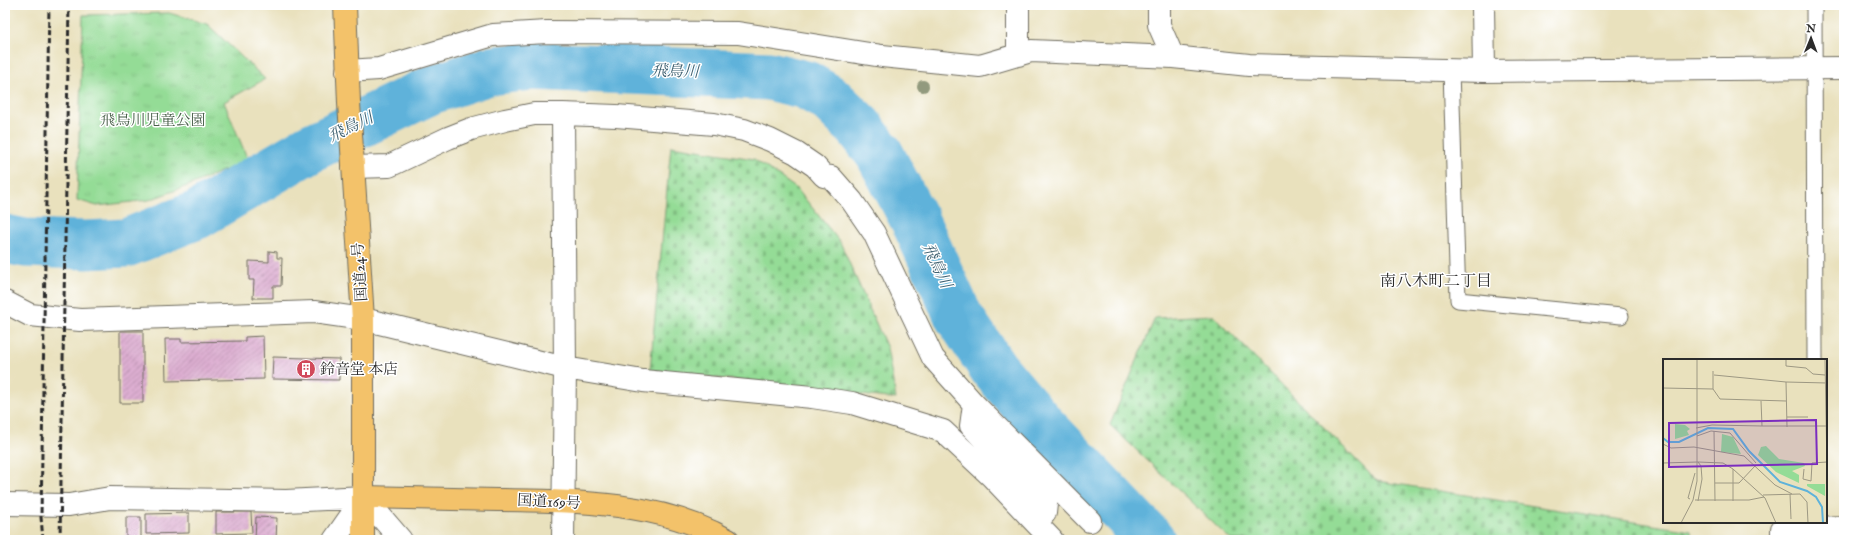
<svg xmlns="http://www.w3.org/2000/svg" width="1849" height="545" viewBox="0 0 1849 545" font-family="'IM FELL English','Noto Serif JP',serif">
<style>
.cemetery{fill:url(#cemetery-stones);stroke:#608460}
.park{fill:url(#park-tufts);stroke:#608460}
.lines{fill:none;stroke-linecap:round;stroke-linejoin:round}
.river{stroke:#5eb2da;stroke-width:49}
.building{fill:url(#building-hatch)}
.lane-casing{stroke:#6e6b5e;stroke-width:17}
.street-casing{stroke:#6e6b5e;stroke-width:24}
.highway-casing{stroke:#6e6b5e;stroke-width:24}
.lane{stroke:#fff;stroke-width:15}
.street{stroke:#fff;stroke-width:22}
.highway{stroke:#f3c26a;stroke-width:22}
.rail{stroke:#2b2b2b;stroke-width:3;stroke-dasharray:6 3;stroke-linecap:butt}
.tree{fill:#929a7e}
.labels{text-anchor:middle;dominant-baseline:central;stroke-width:3;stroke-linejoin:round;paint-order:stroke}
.park-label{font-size:15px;fill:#4a604b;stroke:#fff}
.street-label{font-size:15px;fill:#2b2b2b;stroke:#fff}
.poi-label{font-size:15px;fill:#2b2b2b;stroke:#fff;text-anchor:start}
.water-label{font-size:16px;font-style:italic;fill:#3f6171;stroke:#fff}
.neighbourhood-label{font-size:16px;fill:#2b2b2b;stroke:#fff}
.inset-river{fill:none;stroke:#5eb2da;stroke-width:2}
.inset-road{fill:none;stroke:#9d9883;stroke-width:1}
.view{fill:#7b2cbf;fill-opacity:0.15;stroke:#7b2cbf;stroke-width:2}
.inset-edge{fill:none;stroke:#2b2b2b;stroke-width:2}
</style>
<defs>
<pattern id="cemetery-stones" width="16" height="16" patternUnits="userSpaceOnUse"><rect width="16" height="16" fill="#94dc96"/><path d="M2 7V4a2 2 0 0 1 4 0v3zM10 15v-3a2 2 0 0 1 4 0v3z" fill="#80bd81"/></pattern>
<pattern id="park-tufts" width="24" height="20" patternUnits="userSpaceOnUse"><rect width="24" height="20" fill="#94dc96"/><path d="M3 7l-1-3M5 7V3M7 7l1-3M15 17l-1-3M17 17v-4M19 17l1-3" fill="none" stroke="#80bd81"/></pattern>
<pattern id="building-hatch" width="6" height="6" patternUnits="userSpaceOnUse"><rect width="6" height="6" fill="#ddaed1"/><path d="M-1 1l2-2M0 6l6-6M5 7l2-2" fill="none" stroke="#b38eaa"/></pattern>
</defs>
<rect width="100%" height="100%" fill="#fff"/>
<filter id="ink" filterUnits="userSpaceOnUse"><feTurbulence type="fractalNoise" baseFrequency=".025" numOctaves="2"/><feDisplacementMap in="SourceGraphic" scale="8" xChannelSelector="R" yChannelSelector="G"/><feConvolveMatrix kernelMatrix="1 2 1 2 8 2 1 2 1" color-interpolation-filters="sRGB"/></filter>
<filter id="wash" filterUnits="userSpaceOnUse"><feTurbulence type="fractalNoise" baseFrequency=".012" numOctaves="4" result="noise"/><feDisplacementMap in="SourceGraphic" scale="16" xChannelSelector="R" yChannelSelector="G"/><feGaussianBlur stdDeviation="0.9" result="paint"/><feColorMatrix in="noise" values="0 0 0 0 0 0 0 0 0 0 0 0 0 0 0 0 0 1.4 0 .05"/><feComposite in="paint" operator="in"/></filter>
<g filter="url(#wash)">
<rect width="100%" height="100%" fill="#e9e1bd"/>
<!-- cemetery -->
<path class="cemetery" d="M 671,146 L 754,159 L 797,189 L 840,242 L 887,348 L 896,399 L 650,370 Z
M 1213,315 L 1377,481 L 1691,531 L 1692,540 L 1231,540 L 1110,425 L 1155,318 Z"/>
<!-- park -->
<path class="park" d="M 169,13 L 207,24 L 265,79 L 224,102 L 248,160 L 190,185 L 149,200 L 97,206 L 77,200 L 83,15 Z"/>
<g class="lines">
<!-- river -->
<path class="river" d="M 5,239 L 25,243 L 86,245 L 126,243 L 197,215 L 310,148 L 431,90 L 489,71 L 532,66 L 701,73 L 769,76 L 806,85 L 830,99 L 859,127 L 879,153 L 915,221 L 959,317 L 994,369 L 1044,428 L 1151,540"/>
</g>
<g id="blocks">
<!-- building -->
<path class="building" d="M 269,251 L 277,252 L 277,258 L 282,258 L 281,286 L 273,286 L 273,298 L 253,298 L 254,280 L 249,280 L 249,261 L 269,262 Z
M 120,331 L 143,331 L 143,403 L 120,403 Z
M 263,336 L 264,379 L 166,381 L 165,339 L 181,339 L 181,342 L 245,341 L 245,337 Z
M 273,357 L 339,359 L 339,380 L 272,379 Z
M 216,512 L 251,512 L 252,533 L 216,534 Z
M 189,513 L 189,533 L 146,534 L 146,514 Z
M 126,517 L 141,517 L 141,540 L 126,540 Z
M 256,517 L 277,518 L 276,540 L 255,540 Z"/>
</g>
</g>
<g filter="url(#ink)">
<use href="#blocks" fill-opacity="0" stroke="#6e6b5e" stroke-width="1"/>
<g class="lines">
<!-- lane casing -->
<g class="lane-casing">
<path id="lane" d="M 1814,5 L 1815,360
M 1451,70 L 1458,300 L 1621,316"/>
</g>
<!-- street casing -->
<g class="street-casing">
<path id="street" d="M 1159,5 L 1159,25 L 1173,57 L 1249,65 L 1484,71 L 1844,68
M 1483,5 L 1484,71
M 1018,55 L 1018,5
M 347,71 L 379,69 L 493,35 L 547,32 L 738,33 L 882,56 L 980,66 L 1031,51 L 1173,57
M 563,114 L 565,368 L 563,540
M 353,167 L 389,166 L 448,138 L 471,129 L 505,120 L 534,114 L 563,114 L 616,116 L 714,124 L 744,130 L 770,140 L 796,153 L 815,166 L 824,176 L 831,177 L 852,201 L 874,233 L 933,358 L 974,404 L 1090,521
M 5,302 L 30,315 L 80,320 L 314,312 L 363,319 L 565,368 L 643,381 L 812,397 L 852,403 L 943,431 L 991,476 L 1052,540
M 974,404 L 971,426 L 1046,504 L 1045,513 L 1036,523
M 364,497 L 401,540
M 5,504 L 69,505 L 110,498 L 286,501 L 364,497
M 334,540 L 364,497
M 1782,540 L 1782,529 L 1844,527"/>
</g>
<!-- highway casing -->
<g class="highway-casing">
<path id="highway" d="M 345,5 L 349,103 L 363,319 L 363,540
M 364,497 C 408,498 453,499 497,500 C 574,501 659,501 728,540"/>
</g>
<!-- lane -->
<use href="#lane" class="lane"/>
<!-- street -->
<use href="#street" class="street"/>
<!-- highway -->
<use href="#highway" class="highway"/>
<!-- rail -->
<path class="rail" d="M 43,540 L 41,517 L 49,5
M 60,540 L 69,5"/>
</g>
<!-- trees -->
<circle class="tree" cx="923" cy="86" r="6"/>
</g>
<!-- icons -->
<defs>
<g id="building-disc" transform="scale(1)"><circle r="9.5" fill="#d1495b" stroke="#fff"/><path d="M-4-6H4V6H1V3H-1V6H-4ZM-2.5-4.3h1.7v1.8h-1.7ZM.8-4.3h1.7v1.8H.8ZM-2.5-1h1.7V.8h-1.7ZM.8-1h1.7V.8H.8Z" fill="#fff"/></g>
</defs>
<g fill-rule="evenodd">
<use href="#building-disc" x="306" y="369"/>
</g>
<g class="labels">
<!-- park labels -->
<g class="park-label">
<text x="153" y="120">飛鳥川児童公園</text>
</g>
<!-- street labels -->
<g class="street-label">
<text transform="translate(360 272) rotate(-94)">国道24号</text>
<text transform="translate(549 502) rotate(3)">国道169号</text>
</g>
<!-- poi labels -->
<g class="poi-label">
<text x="320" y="369">鈴音堂 本店</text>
</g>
<!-- water labels -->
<g class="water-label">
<text transform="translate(675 72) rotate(2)">飛鳥川</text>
<text transform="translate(351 128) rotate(-26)">飛鳥川</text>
<text transform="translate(936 266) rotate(65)">飛鳥川</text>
</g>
<!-- neighbourhood labels -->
<g class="neighbourhood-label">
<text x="1436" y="282">南八木町二丁目</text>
</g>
</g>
<!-- overview -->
<g transform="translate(1663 359)">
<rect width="164" height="164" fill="#e9e1bd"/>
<path d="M 59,75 L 70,78 L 78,95 L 58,93 ZM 103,87 L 116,100 L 141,104 L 142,107 L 129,112 L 136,116 L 136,124 L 113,113 L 95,96 L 98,88 Z" fill="#94dc96"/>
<path d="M 12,65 L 22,66 L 27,70 L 24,72 L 26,76 L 12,80 ZM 144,125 L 162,125 L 162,137 L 144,127 Z" fill="#94dc96"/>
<path class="inset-river" d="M 0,79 L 5,83 L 16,83 L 45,69 L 70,70 L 86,92 L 117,123 L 144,132 L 153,138 L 159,148 L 160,164"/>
<path class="inset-road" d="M 123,0 L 123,7 L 143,9 L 150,15 L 162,16M 162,0 L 164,112M 50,12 L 50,30 L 57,40 L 123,42M 51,16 L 123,23M 0,29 L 50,30M 98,42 L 99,67 L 163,67M 124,58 L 145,58M 124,68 L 123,23 L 164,24M 33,69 L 49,66 L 99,67M 51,72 L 52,142M 34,77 L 48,72 L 67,74 L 93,104M 0,85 L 8,89 L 31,88 L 81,97 L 112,126 L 129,135M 35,103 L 60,104 L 70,110 L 102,139 L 113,164M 0,104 L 35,103M 70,110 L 70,142M 141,110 L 140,120 L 148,122 L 149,104 L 164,103M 52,124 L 76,124 L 92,107M 127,135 L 128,160M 100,136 L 137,135 L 144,143 L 145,164M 27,140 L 25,139 L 32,114M 32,141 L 86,141 L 101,138M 35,142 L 39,120 L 38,107 L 35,103M 18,164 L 30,141 L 34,122 L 34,0"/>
<path class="view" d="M 153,61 L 154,105 L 6,108 L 6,64 Z"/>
<rect width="164" height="164" class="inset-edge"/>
</g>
<!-- margin -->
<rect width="1849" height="545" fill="none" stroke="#fff" stroke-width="20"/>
<!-- north arrow -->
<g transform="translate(1811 38) rotate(1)" stroke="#ffffff" stroke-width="3" paint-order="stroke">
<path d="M0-3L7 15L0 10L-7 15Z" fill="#2b2b2b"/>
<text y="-6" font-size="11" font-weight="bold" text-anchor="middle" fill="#2b2b2b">N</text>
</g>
</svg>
